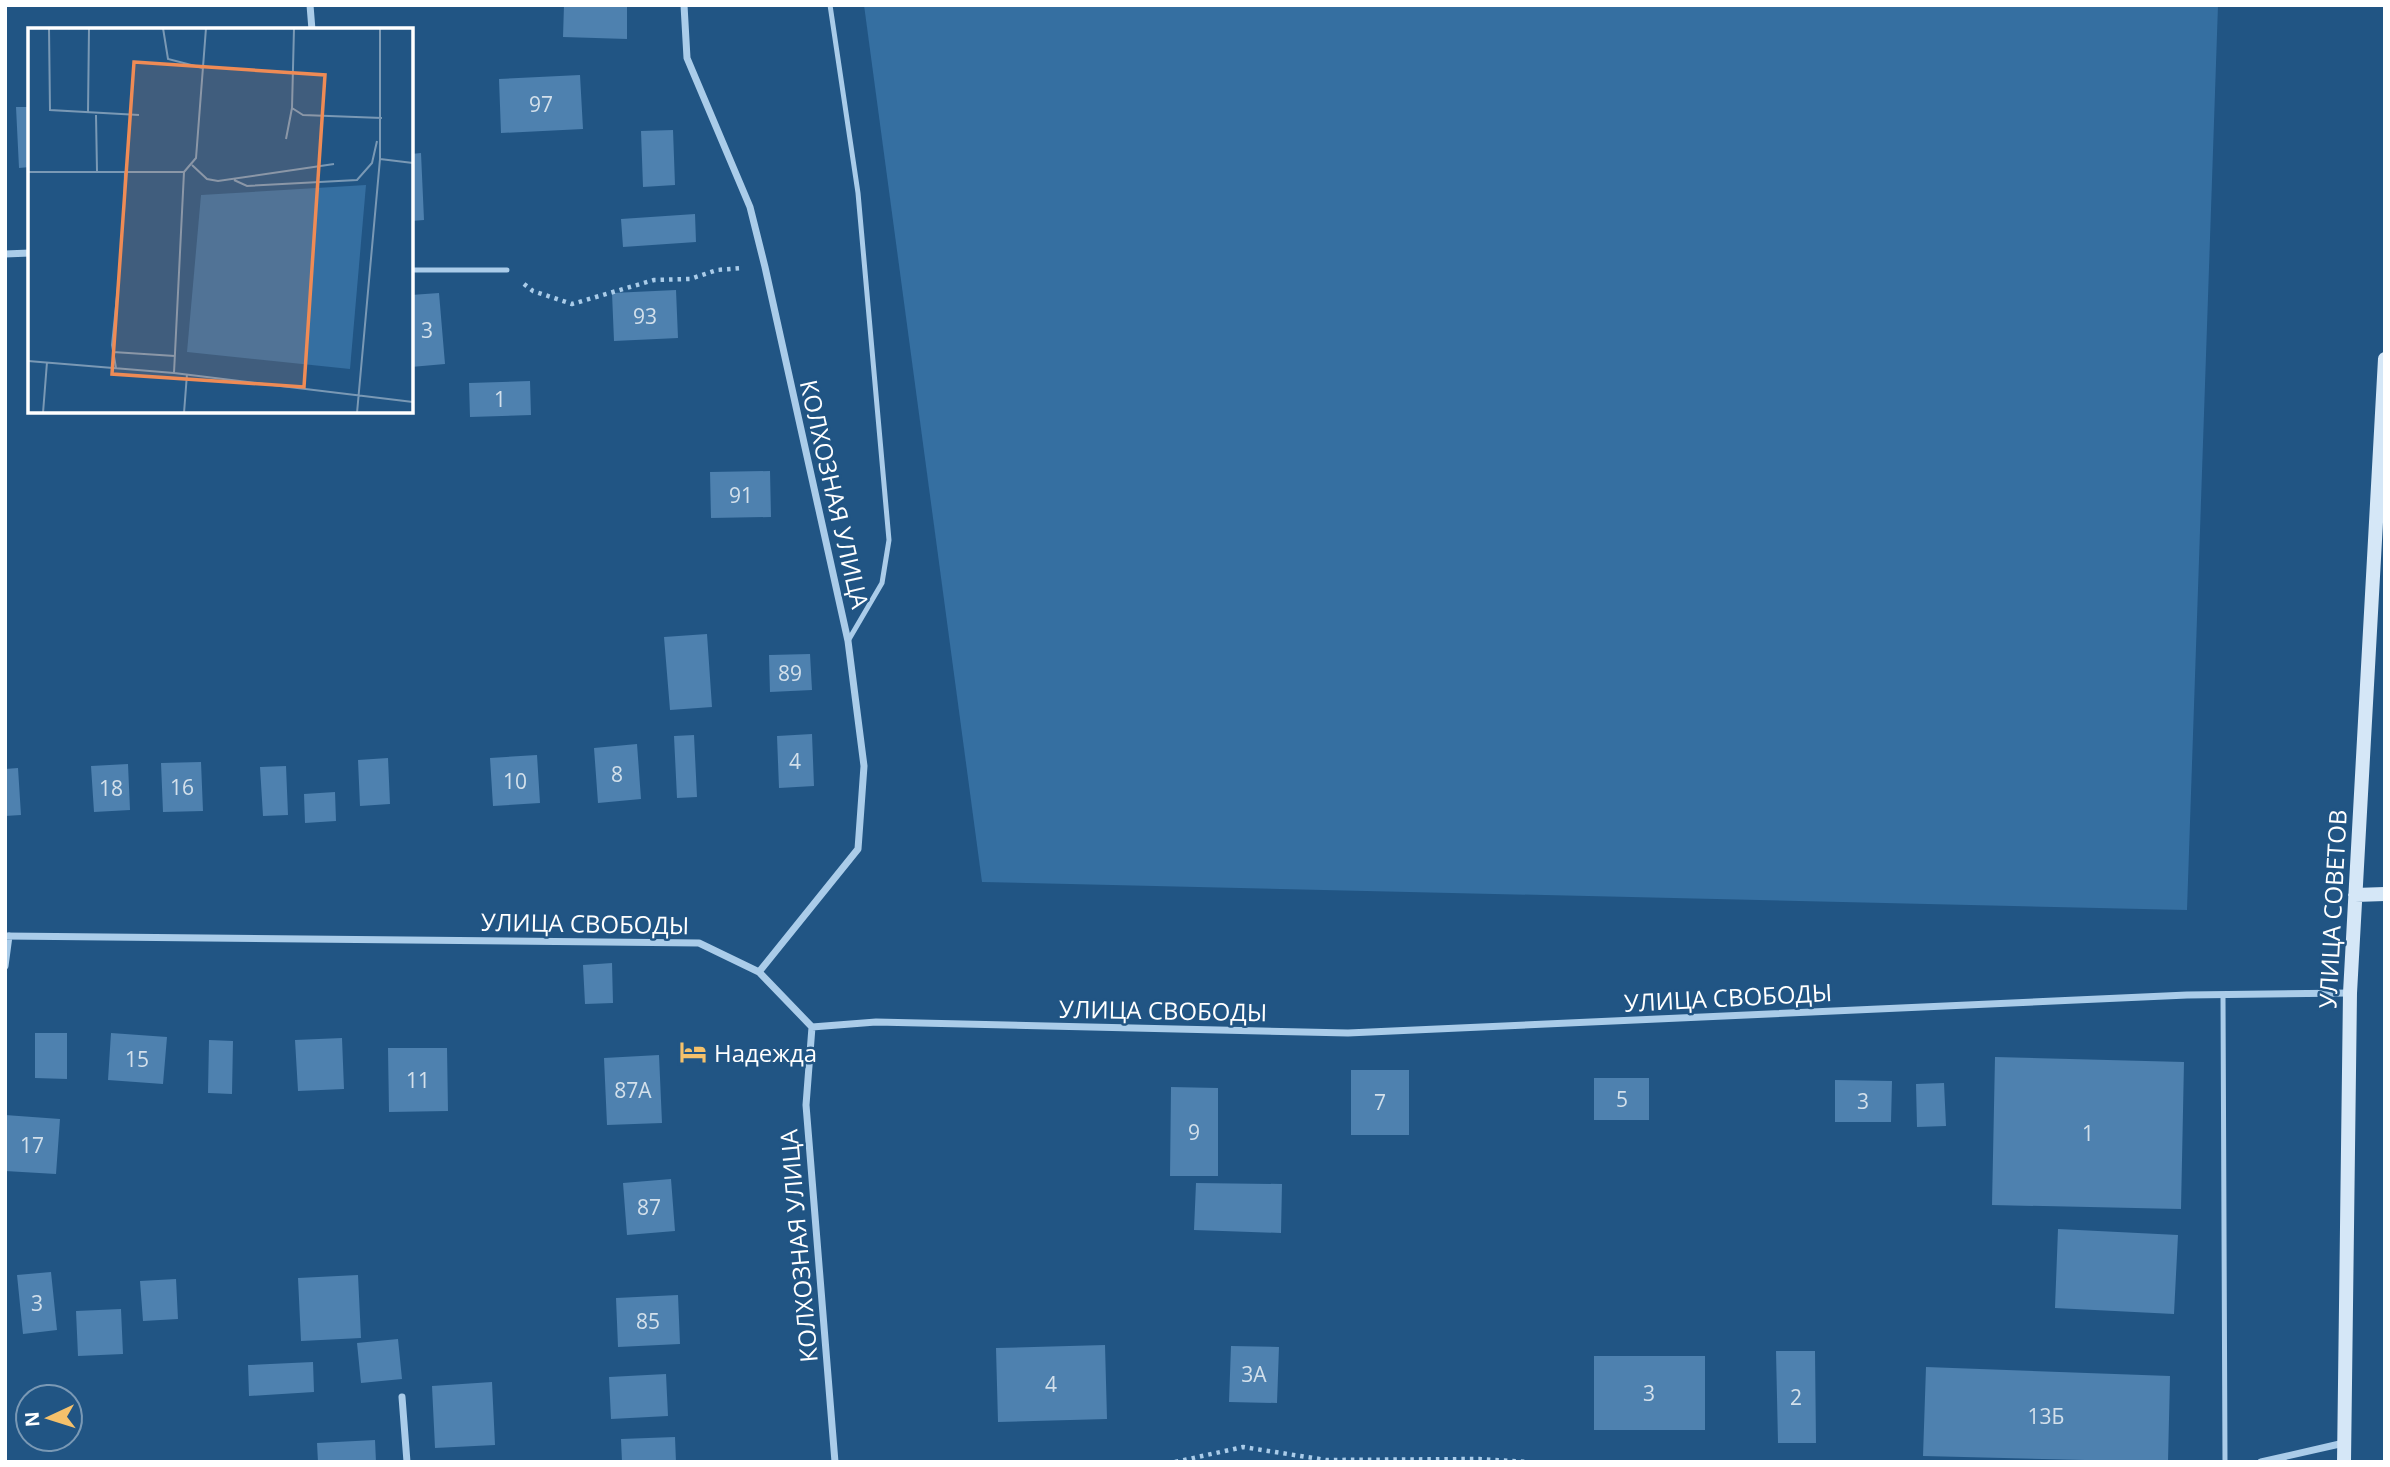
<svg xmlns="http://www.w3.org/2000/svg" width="2390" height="1467" viewBox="0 0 2390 1467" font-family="'Open Sans',sans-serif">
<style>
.green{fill:#356fa1}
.building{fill:#4e81af}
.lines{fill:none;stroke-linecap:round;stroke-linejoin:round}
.path{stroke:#aacce9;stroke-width:4.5;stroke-dasharray:3.5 5;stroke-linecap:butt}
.service{stroke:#aacce9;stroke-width:5}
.minor{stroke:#aacce9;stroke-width:7}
.secondary{stroke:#d5e7f7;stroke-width:14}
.labels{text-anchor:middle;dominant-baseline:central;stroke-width:5;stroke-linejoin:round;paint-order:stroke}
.number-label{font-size:21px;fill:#d3e0eb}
.street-label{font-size:24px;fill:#fff;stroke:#215584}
.poi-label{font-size:24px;fill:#fff;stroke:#215584;text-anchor:start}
.inset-road{fill:none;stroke:#7a99b5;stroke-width:2}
.view{fill:#ef8b55;fill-opacity:0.15;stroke:#ef8b55;stroke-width:3.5}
.inset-edge{fill:none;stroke:#fff;stroke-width:3.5}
</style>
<rect width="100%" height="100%" fill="#215584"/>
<!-- green -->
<path class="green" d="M 864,5 L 2218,5 L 2187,910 L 982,882 Z"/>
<!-- building -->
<path class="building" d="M 564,5 L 627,5 L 627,39 L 563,37 Z
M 580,75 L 583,129 L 501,133 L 499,79 Z
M 16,107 L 30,107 L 30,167 L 19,168 Z
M 673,130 L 675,185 L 643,187 L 641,131 Z
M 421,153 L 424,220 L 411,221 L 411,154 Z
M 695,214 L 696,242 L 623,247 L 621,219 Z
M 676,290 L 678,338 L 614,341 L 612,293 Z
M 439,293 L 445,364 L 411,367 L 411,295 Z
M 530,381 L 531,415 L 470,417 L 469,383 Z
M 770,471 L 771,517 L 711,518 L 710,472 Z
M 707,634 L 712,707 L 670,710 L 664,637 Z
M 810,654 L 812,690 L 770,692 L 769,655 Z
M 812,734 L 814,786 L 779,788 L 777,736 Z
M 694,735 L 697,797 L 677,798 L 674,736 Z
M 637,744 L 641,799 L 598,803 L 594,748 Z
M 537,755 L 540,803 L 493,806 L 490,758 Z
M 388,758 L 390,804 L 360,806 L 358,760 Z
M 201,762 L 203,811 L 163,812 L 161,763 Z
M 128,764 L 130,810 L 94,812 L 91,766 Z
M 286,766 L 288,815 L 263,816 L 260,767 Z
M 18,768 L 21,815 L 5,816 L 5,769 Z
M 335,792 L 336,821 L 305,823 L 304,794 Z
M 612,963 L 613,1003 L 585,1004 L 583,965 Z
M 35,1033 L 67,1033 L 67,1079 L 35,1078 Z
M 111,1033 L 167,1037 L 163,1084 L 108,1080 Z
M 342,1038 L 344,1089 L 298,1091 L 295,1040 Z
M 209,1040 L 233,1041 L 232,1094 L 208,1093 Z
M 388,1048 L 447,1048 L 448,1111 L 389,1112 Z
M 659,1055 L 662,1123 L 607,1125 L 604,1058 Z
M 1995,1057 L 2184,1062 L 2181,1209 L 1992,1205 Z
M 1351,1070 L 1409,1070 L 1409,1135 L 1351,1135 Z
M 1594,1078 L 1649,1078 L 1649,1120 L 1594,1120 Z
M 1835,1080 L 1892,1081 L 1891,1122 L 1835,1122 Z
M 1944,1083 L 1946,1126 L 1917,1127 L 1916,1084 Z
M 1171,1087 L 1218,1088 L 1218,1176 L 1170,1176 Z
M 5,1115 L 60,1119 L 56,1174 L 5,1171 Z
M 671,1179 L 675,1231 L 627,1235 L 623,1183 Z
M 1196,1183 L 1282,1184 L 1281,1233 L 1194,1230 Z
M 2058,1229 L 2178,1235 L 2174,1314 L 2055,1308 Z
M 51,1272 L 57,1330 L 23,1334 L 17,1275 Z
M 358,1275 L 361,1338 L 301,1341 L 298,1278 Z
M 176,1279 L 178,1319 L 143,1321 L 140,1281 Z
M 678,1295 L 680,1344 L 618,1347 L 616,1298 Z
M 121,1309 L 123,1354 L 78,1356 L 76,1311 Z
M 398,1339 L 402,1379 L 361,1383 L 357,1343 Z
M 1105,1345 L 1107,1419 L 998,1422 L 996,1348 Z
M 1231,1346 L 1279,1347 L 1277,1403 L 1229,1402 Z
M 1776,1351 L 1815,1351 L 1816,1443 L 1778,1443 Z
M 1594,1356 L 1705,1356 L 1705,1430 L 1594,1430 Z
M 313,1362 L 314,1392 L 249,1396 L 248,1365 Z
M 1926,1367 L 2170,1376 L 2168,1462 L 1923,1456 Z
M 666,1374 L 668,1416 L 611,1419 L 609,1377 Z
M 492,1382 L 495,1445 L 435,1448 L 432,1386 Z
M 675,1437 L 676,1462 L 622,1462 L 621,1439 Z
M 375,1440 L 376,1462 L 318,1462 L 317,1443 Z"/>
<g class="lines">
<!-- path -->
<path class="path" d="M 524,284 L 533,291 L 572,304 L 654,280 L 690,279 L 717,270 L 743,268
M 1175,1462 L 1243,1447 L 1326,1460 L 1479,1459 L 1527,1462"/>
<!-- service -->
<path class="service" d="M 830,5 L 858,193 L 889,540 L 882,583 L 848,641
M 411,270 L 507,270
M 2223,995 L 2225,1462"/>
<!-- minor -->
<path class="minor" d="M 310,5 L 312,30
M 684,5 L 687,58 L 750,207 L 765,267 L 848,641 L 864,766 L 858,849 L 759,972
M 5,254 L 30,253
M 5,936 L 699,943 L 759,972 L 812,1027 L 876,1022 L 1348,1033 L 2187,995 L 2350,993
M 5,966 L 9,936
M 812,1027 L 806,1105 L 835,1462
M 402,1397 L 407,1462
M 2261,1462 L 2344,1443"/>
<!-- secondary -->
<path class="secondary" d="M 2355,895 L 2385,894
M 2344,1462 L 2350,993 L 2385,359"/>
</g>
<!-- icons -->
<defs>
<g id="hotel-bare" transform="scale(2.1)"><path d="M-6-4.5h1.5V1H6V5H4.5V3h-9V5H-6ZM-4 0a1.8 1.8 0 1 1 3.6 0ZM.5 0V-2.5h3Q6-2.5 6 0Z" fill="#f5c16b" stroke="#215584" stroke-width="2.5" paint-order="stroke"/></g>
</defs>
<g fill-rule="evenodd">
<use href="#hotel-bare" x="693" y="1052"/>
</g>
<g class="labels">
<!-- number labels -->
<g class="number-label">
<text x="541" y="104">97</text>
<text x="645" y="316">93</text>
<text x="427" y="330">3</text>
<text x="500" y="399">1</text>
<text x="741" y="495">91</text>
<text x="790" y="673">89</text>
<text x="795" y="761">4</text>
<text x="617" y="774">8</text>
<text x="515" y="781">10</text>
<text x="182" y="787">16</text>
<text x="111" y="788">18</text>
<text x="137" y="1059">15</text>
<text x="418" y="1080">11</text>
<text x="633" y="1090">87А</text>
<text x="1622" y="1099">5</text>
<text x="1863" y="1101">3</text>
<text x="1380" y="1102">7</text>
<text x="1194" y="1132">9</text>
<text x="2088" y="1133">1</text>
<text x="32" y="1145">17</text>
<text x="649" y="1207">87</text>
<text x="37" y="1303">3</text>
<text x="648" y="1321">85</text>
<text x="1254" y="1374">3А</text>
<text x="1051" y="1384">4</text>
<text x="1649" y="1393">3</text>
<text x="1796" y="1397">2</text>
<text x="2046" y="1416">13Б</text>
</g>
<!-- street labels -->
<g class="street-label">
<text transform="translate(835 494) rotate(77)">КОЛХОЗНАЯ УЛИЦА</text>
<text transform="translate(2332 909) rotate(-87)">УЛИЦА СОВЕТОВ</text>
<text transform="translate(585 923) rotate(1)">УЛИЦА СВОБОДЫ</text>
<text transform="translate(1728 997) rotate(-3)">УЛИЦА СВОБОДЫ</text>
<text transform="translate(1163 1010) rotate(1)">УЛИЦА СВОБОДЫ</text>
<text transform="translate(798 1246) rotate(-95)">КОЛХОЗНАЯ УЛИЦА</text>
</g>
<!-- poi labels -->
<g class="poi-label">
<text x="714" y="1052">Надежда</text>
</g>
</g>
<!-- overview -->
<g transform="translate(28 28)">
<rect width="385" height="385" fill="#215584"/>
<path d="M 338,157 L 322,341 L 159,324 L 173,167 Z" fill="#356fa1"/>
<path class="inset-road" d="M 21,0 L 22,82 L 111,87M 135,0 L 140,31 L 175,40M 266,0 L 264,80 L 275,87 L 354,90M 60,84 L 61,0M 68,87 L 69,143M 258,111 L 264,80M 352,131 L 385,135M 164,137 L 179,151 L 190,153 L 306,136M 0,144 L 156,144M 206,152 L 219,158 L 329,152 L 344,135 L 349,113M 96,185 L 97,143M 85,324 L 147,328M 0,333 L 146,345 L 385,374M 88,340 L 84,317 L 90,258M 146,345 L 156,144 L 168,130 L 178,0M 15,385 L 19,334M 156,385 L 159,346M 329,385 L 352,131 L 352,0"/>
<path class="view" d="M 106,34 L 297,47 L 276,359 L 84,346 Z"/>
<rect width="385" height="385" class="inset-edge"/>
</g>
<!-- border -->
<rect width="2390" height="1467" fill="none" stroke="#ffffff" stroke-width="14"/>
<!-- north arrow -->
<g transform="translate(49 1418) rotate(266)"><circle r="33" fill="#215584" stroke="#7a99b5" stroke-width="2"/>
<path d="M0-5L12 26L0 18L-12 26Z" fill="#f5c16b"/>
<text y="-10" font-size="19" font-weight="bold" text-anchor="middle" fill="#ffffff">N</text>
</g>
</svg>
